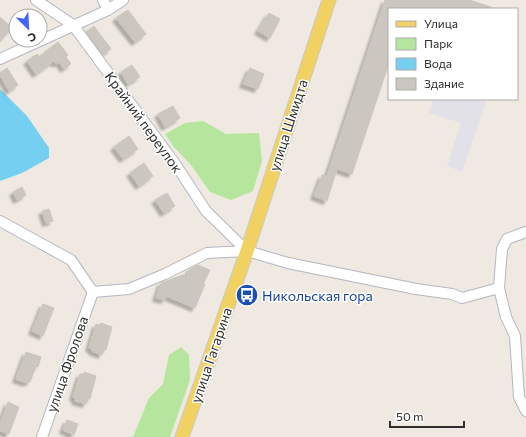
<svg xmlns="http://www.w3.org/2000/svg" width="526" height="437" viewBox="0 0 526 437" font-family="Commissioner,sans-serif">
<style>
.industrial{fill:#e3e1e8}
.green{fill:#b6e59e}
.water{fill:#75cff0}
.building{fill:#cbc7bf;stroke:#cbc5ba;filter:url(#shadow)}
.lines{fill:none;stroke-linecap:round;stroke-linejoin:round}
.minor-casing{stroke:#b4b7c1;stroke-width:12}
.major-casing{stroke:#c9c9c9;stroke-width:15}
.minor{stroke:#fff;stroke-width:10}
.major{stroke:#f2d163;stroke-width:13}
.labels{text-anchor:middle;dominant-baseline:central;stroke-width:3;stroke-linejoin:round;paint-order:stroke}
.street-label{font-size:14px;fill:#2e2e2e;stroke:#fff}
.transit-label{font-size:14px;fill:#164399;stroke:#fff;text-anchor:start}
</style>
<defs>
<filter id="shadow"><feDropShadow dx="-3.5" dy="3.5" stdDeviation="1" flood-color="#0004"/></filter>
</defs>
<rect width="100%" height="100%" fill="#efe9e1"/>
<!-- industrial -->
<path class="industrial" d="M 434,99 L 487,99 L 462,172 L 447,166 L 461,123 L 429,113 Z"/>
<!-- green -->
<path class="green" d="M 203,121 L 226,134 L 259,133 L 262,161 L 253,191 L 231,200 L 210,192 L 191,165 L 174,147 L 165,134 L 185,123 Z
M 181,347 L 189,355 L 190,380 L 170,437 L 133,437 L 149,398 L 163,384 L 169,355 Z"/>
<!-- water -->
<path class="water" d="M 0,89 L 27,116 L 49,148 L 49,158 L 22,173 L 0,181 Z"/>
<!-- building -->
<path class="building" d="M 385,0 L 469,0 L 491,7 L 491,9 L 389,9 L 389,63 L 352,174 L 337,169 L 327,201 L 314,196 L 322,175 L 327,176 Z
M 128,10 L 146,34 L 135,42 L 116,18 Z
M 269,13 L 280,19 L 270,38 L 258,31 Z
M 0,17 L 12,28 L 0,41 Z
M 94,26 L 111,49 L 103,55 L 86,32 Z
M 58,42 L 68,55 L 66,57 L 71,64 L 64,69 L 59,62 L 56,64 L 54,61 L 36,74 L 27,61 L 37,54 L 39,57 Z
M 132,65 L 140,77 L 128,84 L 121,72 Z
M 7,68 L 18,85 L 9,91 L 0,75 L 0,73 Z
M 250,68 L 264,74 L 258,89 L 243,84 Z
M 173,106 L 180,118 L 165,127 L 158,114 Z
M 129,136 L 138,149 L 123,159 L 114,147 Z
M 144,163 L 153,176 L 139,186 L 130,173 Z
M 22,187 L 26,195 L 17,200 L 13,192 Z
M 167,193 L 175,206 L 164,213 L 155,200 Z
M 49,209 L 53,221 L 46,223 L 42,211 Z
M 198,265 L 210,270 L 203,284 L 205,284 L 195,308 L 166,296 L 165,300 L 156,298 L 161,283 L 183,275 L 186,277 L 190,269 Z
M 43,304 L 54,308 L 43,336 L 32,331 Z
M 101,323 L 112,327 L 106,350 L 104,349 L 102,355 L 92,351 L 92,349 L 89,348 L 96,324 L 100,325 Z
M 26,352 L 41,357 L 38,367 L 36,366 L 30,382 L 27,381 L 27,383 L 16,379 Z
M 84,372 L 96,376 L 90,399 L 88,399 L 86,404 L 75,401 L 76,399 L 73,397 L 80,374 L 84,374 Z
M 8,402 L 19,407 L 9,434 L 0,431 L 0,424 Z
M 67,420 L 78,424 L 74,435 L 63,430 Z"/>
<g class="lines">
<!-- minor casing -->
<g class="minor-casing">
<path id="minor" d="M 36,0 L 73,25 L 176,165 L 206,211 L 247,251
M 103,0 L 108,10
M 0,59 L 108,10 L 123,0
M 0,221 L 71,260 L 93,292 L 129,289 L 165,274 L 207,253 L 247,251 L 288,263 L 416,289 L 452,294 L 462,298 L 499,288 L 502,249 L 507,239 L 526,232
M 499,288 L 506,317 L 515,336 L 519,397 L 526,411
M 42,437 L 93,292"/>
</g>
<!-- major casing -->
<g class="major-casing">
<path id="major" d="M 182,437 L 247,251 L 329,0"/>
</g>
<!-- minor -->
<use href="#minor" class="minor"/>
<!-- major -->
<use href="#major" class="major"/>
</g>
<!-- icons -->
<defs>
<g id="bus-disc" transform="scale(1.15)"><circle r="9.5" fill="#1a4fb4" stroke="#fff"/><path d="M-5-6H5V4H4V6H2V4H-2V6H-4V4H-5ZM-3.5-4V0h7V-4ZM-3.5 1.2v1.5H-2V1.2ZM2 1.2v1.5H3.5V1.2Z" fill="#fff"/></g>
</defs>
<g fill-rule="evenodd">
<use href="#bus-disc" x="247" y="295"/>
</g>
<g class="labels">
<!-- street labels -->
<g class="street-label">
<text transform="translate(144 122) rotate(54)">Крайний переулок</text>
<text transform="translate(288 125) rotate(-72)">улица Шмидта</text>
<text transform="translate(211 355) rotate(-71)">улица Гагарина</text>
<text transform="translate(67 364) rotate(-71)">улица Фролова</text>
</g>
<!-- transit labels -->
<g class="transit-label">
<text x="262" y="295">Никольская гора</text>
</g>
</g>
<!-- legend -->
<rect x="388" y="8" width="130" height="92" fill="#ffffff" stroke="#ababab"/>
<rect x="396" y="21" width="20" height="6" fill="#f2d163" stroke="#ababab"/>
<text x="424" y="28" font-size="12" fill="#2e2e2e">Улица</text>
<rect x="396" y="38" width="20" height="12" fill="#b6e59e" stroke="#ababab"/>
<text x="424" y="48" font-size="12" fill="#2e2e2e">Парк</text>
<rect x="396" y="58" width="20" height="12" fill="#75cff0" stroke="#ababab"/>
<text x="424" y="68" font-size="12" fill="#2e2e2e">Вода</text>
<rect x="396" y="78" width="20" height="12" fill="#cbc7bf" stroke="#ababab"/>
<text x="424" y="88" font-size="12" fill="#2e2e2e">Здание</text>
<!-- north arrow -->
<g transform="translate(28 28) rotate(156)"><circle r="19" fill="#ffffff" stroke="#ababab"/>
<path d="M0-3L7 15L0 10L-7 15Z" fill="#4264fb"/>
<text y="-6" font-size="11" font-weight="bold" text-anchor="middle" fill="#2e2e2e">С</text>
</g>
<!-- scale -->
<path d="M390 421v6h74v-6" fill="none" stroke="#2e2e2e" stroke-width="2"/>
<text x="396" y="421" font-size="12" fill="#2e2e2e" stroke="#ffffff" stroke-width="3" paint-order="stroke">50 m</text>
</svg>
